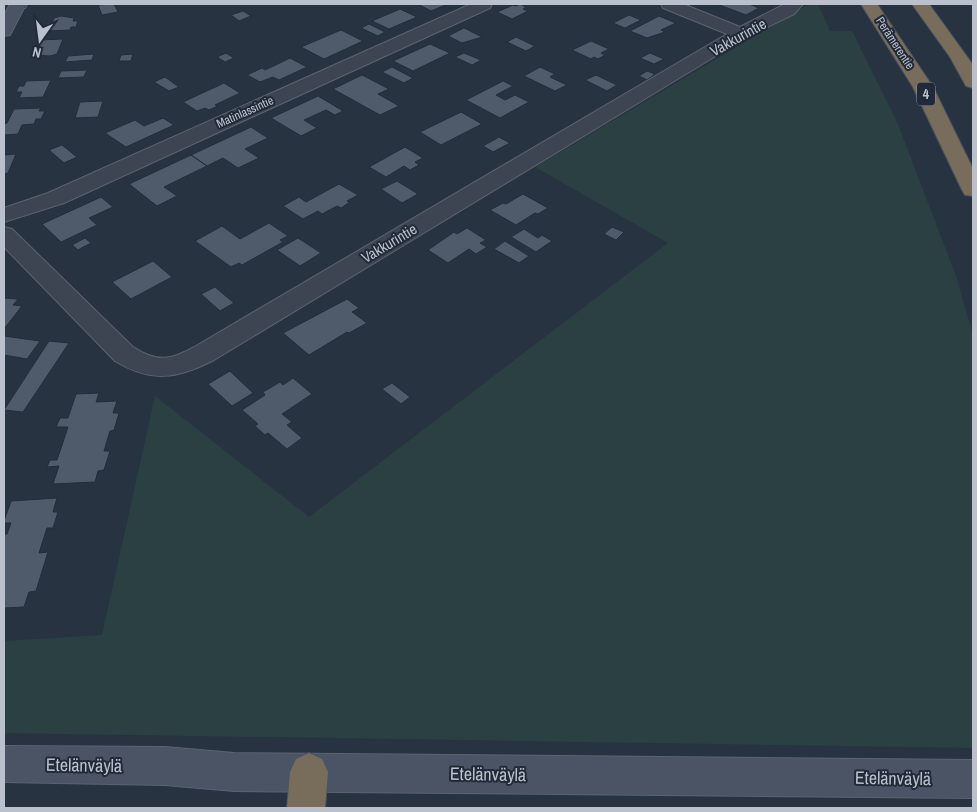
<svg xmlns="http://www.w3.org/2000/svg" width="977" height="812" viewBox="0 0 977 812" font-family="'Archivo Narrow',sans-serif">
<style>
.green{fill:#2a4043}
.building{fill:#4f5a6b;stroke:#232c3a}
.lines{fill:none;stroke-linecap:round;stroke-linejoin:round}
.street-casing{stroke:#5b6370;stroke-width:2}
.secondary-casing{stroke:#5b6370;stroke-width:2}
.highway-casing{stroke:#47505d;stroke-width:2}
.street{fill:#3d4552;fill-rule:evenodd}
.secondary{fill:#4b5465;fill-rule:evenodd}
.highway{fill:#786d5a;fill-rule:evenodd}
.labels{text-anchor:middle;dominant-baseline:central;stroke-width:4;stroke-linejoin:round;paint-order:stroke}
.far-street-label{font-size:12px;fill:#bac0cc;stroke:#212a38}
.shield{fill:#212a38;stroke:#8c93a0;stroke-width:1}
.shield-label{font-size:14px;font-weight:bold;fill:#bac0cc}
.street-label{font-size:15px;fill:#bac0cc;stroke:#212a38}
.near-street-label{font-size:18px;fill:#bac0cc;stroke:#212a38}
</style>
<rect width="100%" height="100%" fill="#283342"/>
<!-- green -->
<path class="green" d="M 809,4 L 818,4 L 830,31 L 852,31 L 897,122 L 956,276 L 973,335 L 973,748 L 4,733 L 4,641 L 102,635 L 155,396 L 309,517 L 668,243 L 535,167 Z"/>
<!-- building -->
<path class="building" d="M 114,4 L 118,12 L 102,15 L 98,5 Z
M 418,4 L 448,4 L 431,11 Z
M 520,4 L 526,7 L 523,9 L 528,11 L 512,19 L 497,12 L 513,5 L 516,6 Z
M 717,4 L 749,4 L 759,8 L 746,15 Z
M 400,9 L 417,17 L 389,29 L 372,21 Z
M 243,11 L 251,16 L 239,21 L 231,15 Z
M 629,15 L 641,20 L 625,28 L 613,23 Z
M 61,16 L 74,18 L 73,21 L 78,21 L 76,27 L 71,27 L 70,30 L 49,31 L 50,27 L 46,27 L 47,23 L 52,23 L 54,18 Z
M 659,16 L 676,23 L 661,30 L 665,32 L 647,38 L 630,31 Z
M 369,24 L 385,32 L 378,36 L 361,28 Z
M 464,28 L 482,37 L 462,43 L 448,36 Z
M 341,30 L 363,41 L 324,59 L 301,47 Z
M 516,37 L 535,46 L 526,51 L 507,42 Z
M 63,39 L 57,54 L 50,56 L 33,55 L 39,40 Z
M 591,41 L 609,49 L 601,53 L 605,55 L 598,59 L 594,57 L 591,59 L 572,50 Z
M 430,44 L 450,53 L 413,71 L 393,61 Z
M 226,53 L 234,58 L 225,62 L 217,57 Z
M 464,53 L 481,60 L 472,65 L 455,57 Z
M 650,53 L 664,59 L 654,64 L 640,58 Z
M 94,54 L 92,60 L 65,62 L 68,56 Z
M 133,54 L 131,61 L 119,61 L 121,55 Z
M 290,58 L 307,67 L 279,80 L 273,77 L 260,82 L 247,75 L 262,68 L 265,70 Z
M 392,67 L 413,78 L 404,83 L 382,72 Z
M 540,67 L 555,74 L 550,77 L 567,85 L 555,91 L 524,76 Z
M 87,70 L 84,77 L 58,78 L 61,71 Z
M 647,71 L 655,74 L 647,80 L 639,76 Z
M 362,75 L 389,89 L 378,94 L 399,106 L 380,115 L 333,89 Z
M 596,75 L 617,85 L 607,91 L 585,80 Z
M 165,77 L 179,87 L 169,91 L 154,82 Z
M 51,80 L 43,97 L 19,98 L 22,92 L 16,92 L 19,86 L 24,86 L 26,81 Z
M 503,81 L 513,86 L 496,95 L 505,100 L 515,95 L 529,102 L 500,118 L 466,100 Z
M 224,83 L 240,93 L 215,105 L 218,106 L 209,110 L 205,108 L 197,111 L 183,102 Z
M 318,96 L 343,111 L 335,115 L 326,110 L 304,120 L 317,128 L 301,136 L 271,118 Z
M 103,101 L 98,117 L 75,118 L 80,102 Z
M 41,108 L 39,111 L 45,111 L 41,119 L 36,119 L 34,124 L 22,125 L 18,134 L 4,135 L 4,124 L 7,123 L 14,109 Z
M 461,112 L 482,124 L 441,145 L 420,132 Z
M 163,118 L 174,125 L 126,147 L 105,133 L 135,120 L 144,126 Z
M 251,127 L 268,138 L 245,149 L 259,158 L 238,168 L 223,158 L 207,166 L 191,155 Z
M 499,137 L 510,143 L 493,152 L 483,146 Z
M 62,145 L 77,157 L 64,163 L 49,150 Z
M 405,147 L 423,158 L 415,162 L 419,165 L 410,170 L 404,166 L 386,177 L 369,167 Z
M 16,154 L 8,173 L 4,174 L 4,155 Z
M 191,155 L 207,166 L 164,187 L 177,196 L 157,206 L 129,184 Z
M 397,181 L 418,194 L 402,203 L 381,189 Z
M 339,184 L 358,195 L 347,201 L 350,202 L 341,208 L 337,206 L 322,214 L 318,211 L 303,219 L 283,206 L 299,197 L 306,202 Z
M 523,194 L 548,208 L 538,214 L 535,213 L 516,225 L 490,210 L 503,203 L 506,204 Z
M 101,197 L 113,207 L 89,218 L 97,225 L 61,242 L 42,224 Z
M 269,223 L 288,236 L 280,240 L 283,242 L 242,265 L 239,263 L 231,267 L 195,241 L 222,226 L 240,239 Z
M 612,227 L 624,232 L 616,240 L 604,234 Z
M 467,228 L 486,240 L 480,243 L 487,247 L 476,254 L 469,249 L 448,263 L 428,250 L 454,232 L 457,234 Z
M 524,229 L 538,238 L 542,235 L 552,241 L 536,252 L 511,237 Z
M 85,238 L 91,243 L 78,250 L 72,245 Z
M 298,238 L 321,253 L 300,266 L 277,250 Z
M 505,241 L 529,256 L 519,263 L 494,249 Z
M 153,261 L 172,277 L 131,299 L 112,282 Z
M 215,287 L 234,303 L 220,311 L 201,294 Z
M 4,298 L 18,299 L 13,305 L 22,306 L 4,329 Z
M 347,299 L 359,308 L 352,312 L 367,323 L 349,333 L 347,332 L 309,355 L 283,333 Z
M 4,336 L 40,341 L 27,359 L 4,355 Z
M 49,341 L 69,343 L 23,412 L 4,410 Z
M 230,371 L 253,393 L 232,406 L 208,384 Z
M 293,378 L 312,394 L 282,414 L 292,422 L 287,425 L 302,438 L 287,449 L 268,433 L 265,435 L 255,426 L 258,424 L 242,410 L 265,395 L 263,392 L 280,382 L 283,385 Z
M 392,383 L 410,397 L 401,404 L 382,389 Z
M 99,393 L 96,402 L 117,401 L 113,413 L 119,413 L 114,430 L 110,431 L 104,451 L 110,451 L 104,470 L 98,471 L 95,482 L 53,484 L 59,466 L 47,467 L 50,460 L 57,460 L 68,427 L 56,427 L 60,418 L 68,418 L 76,394 Z
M 57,498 L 53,512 L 58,512 L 53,528 L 47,528 L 39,553 L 48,552 L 36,591 L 29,592 L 24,607 L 4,608 L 4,534 L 7,534 L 11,523 L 4,523 L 4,521 L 11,501 Z"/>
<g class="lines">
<!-- street casing -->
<g class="street-casing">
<path id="street" d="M 10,4 L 27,4 L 25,8 L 12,8 Z
M 471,4 L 492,4 L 490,8 L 64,203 L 4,222 L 4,208 L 48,193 Z
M 661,4 L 683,4 L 740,27 L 785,4 L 803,4 L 794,14 L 747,37 L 214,360 C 177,379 151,383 115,361 L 4,247 L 4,227 L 12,229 L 133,347 C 158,363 171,360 196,346 L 727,34 L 663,8 Z"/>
</g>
<!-- secondary casing -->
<g class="secondary-casing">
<path id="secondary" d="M 10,4 L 26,4 L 10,35 L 4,36 L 4,15 Z
M 4,746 L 165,747 L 234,753 L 973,760 L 973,798 L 234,791 L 165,785 L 4,782 Z"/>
</g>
<!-- highway casing -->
<g class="highway-casing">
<path id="highway" d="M 861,4 L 877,4 L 933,87 L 973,169 L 973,196 L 965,195 L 962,190 L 913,87 Z
M 912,4 L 929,4 L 973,65 L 973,88 L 966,86 L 950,57 Z
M 309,753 L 322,759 L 328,772 L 325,808 L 287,808 L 290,772 L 296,759 Z"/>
</g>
<!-- street -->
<use href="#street" class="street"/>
<!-- secondary -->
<use href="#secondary" class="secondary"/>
<!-- highway -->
<use href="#highway" class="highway"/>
</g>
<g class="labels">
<!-- far-street labels -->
<g class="far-street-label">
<text transform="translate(895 43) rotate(57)">Perämerentie</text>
<text transform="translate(245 112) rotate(-24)">Matinlassintie</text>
</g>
<!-- shield labels -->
<rect class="shield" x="917" y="82.5" width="18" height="23" rx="4"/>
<g class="shield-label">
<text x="926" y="94">4</text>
</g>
<!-- street labels -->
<g class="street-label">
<text transform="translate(738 37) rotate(-29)">Vakkurintie</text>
<text transform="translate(389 243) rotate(-31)">Vakkurintie</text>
</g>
<!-- near-street labels -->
<g class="near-street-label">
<text transform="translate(84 765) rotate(1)">Etelänväylä</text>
<text transform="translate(488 774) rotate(1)">Etelänväylä</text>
<text transform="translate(893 778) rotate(1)">Etelänväylä</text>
</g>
</g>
<!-- border -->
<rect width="977" height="812" fill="none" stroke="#bac0cc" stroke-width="10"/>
<!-- north arrow -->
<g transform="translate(40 40) rotate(194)" stroke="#212a38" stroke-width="4" paint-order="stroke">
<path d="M0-4L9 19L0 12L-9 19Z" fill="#bac0cc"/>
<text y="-8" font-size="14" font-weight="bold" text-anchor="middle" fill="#bac0cc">N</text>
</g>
</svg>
